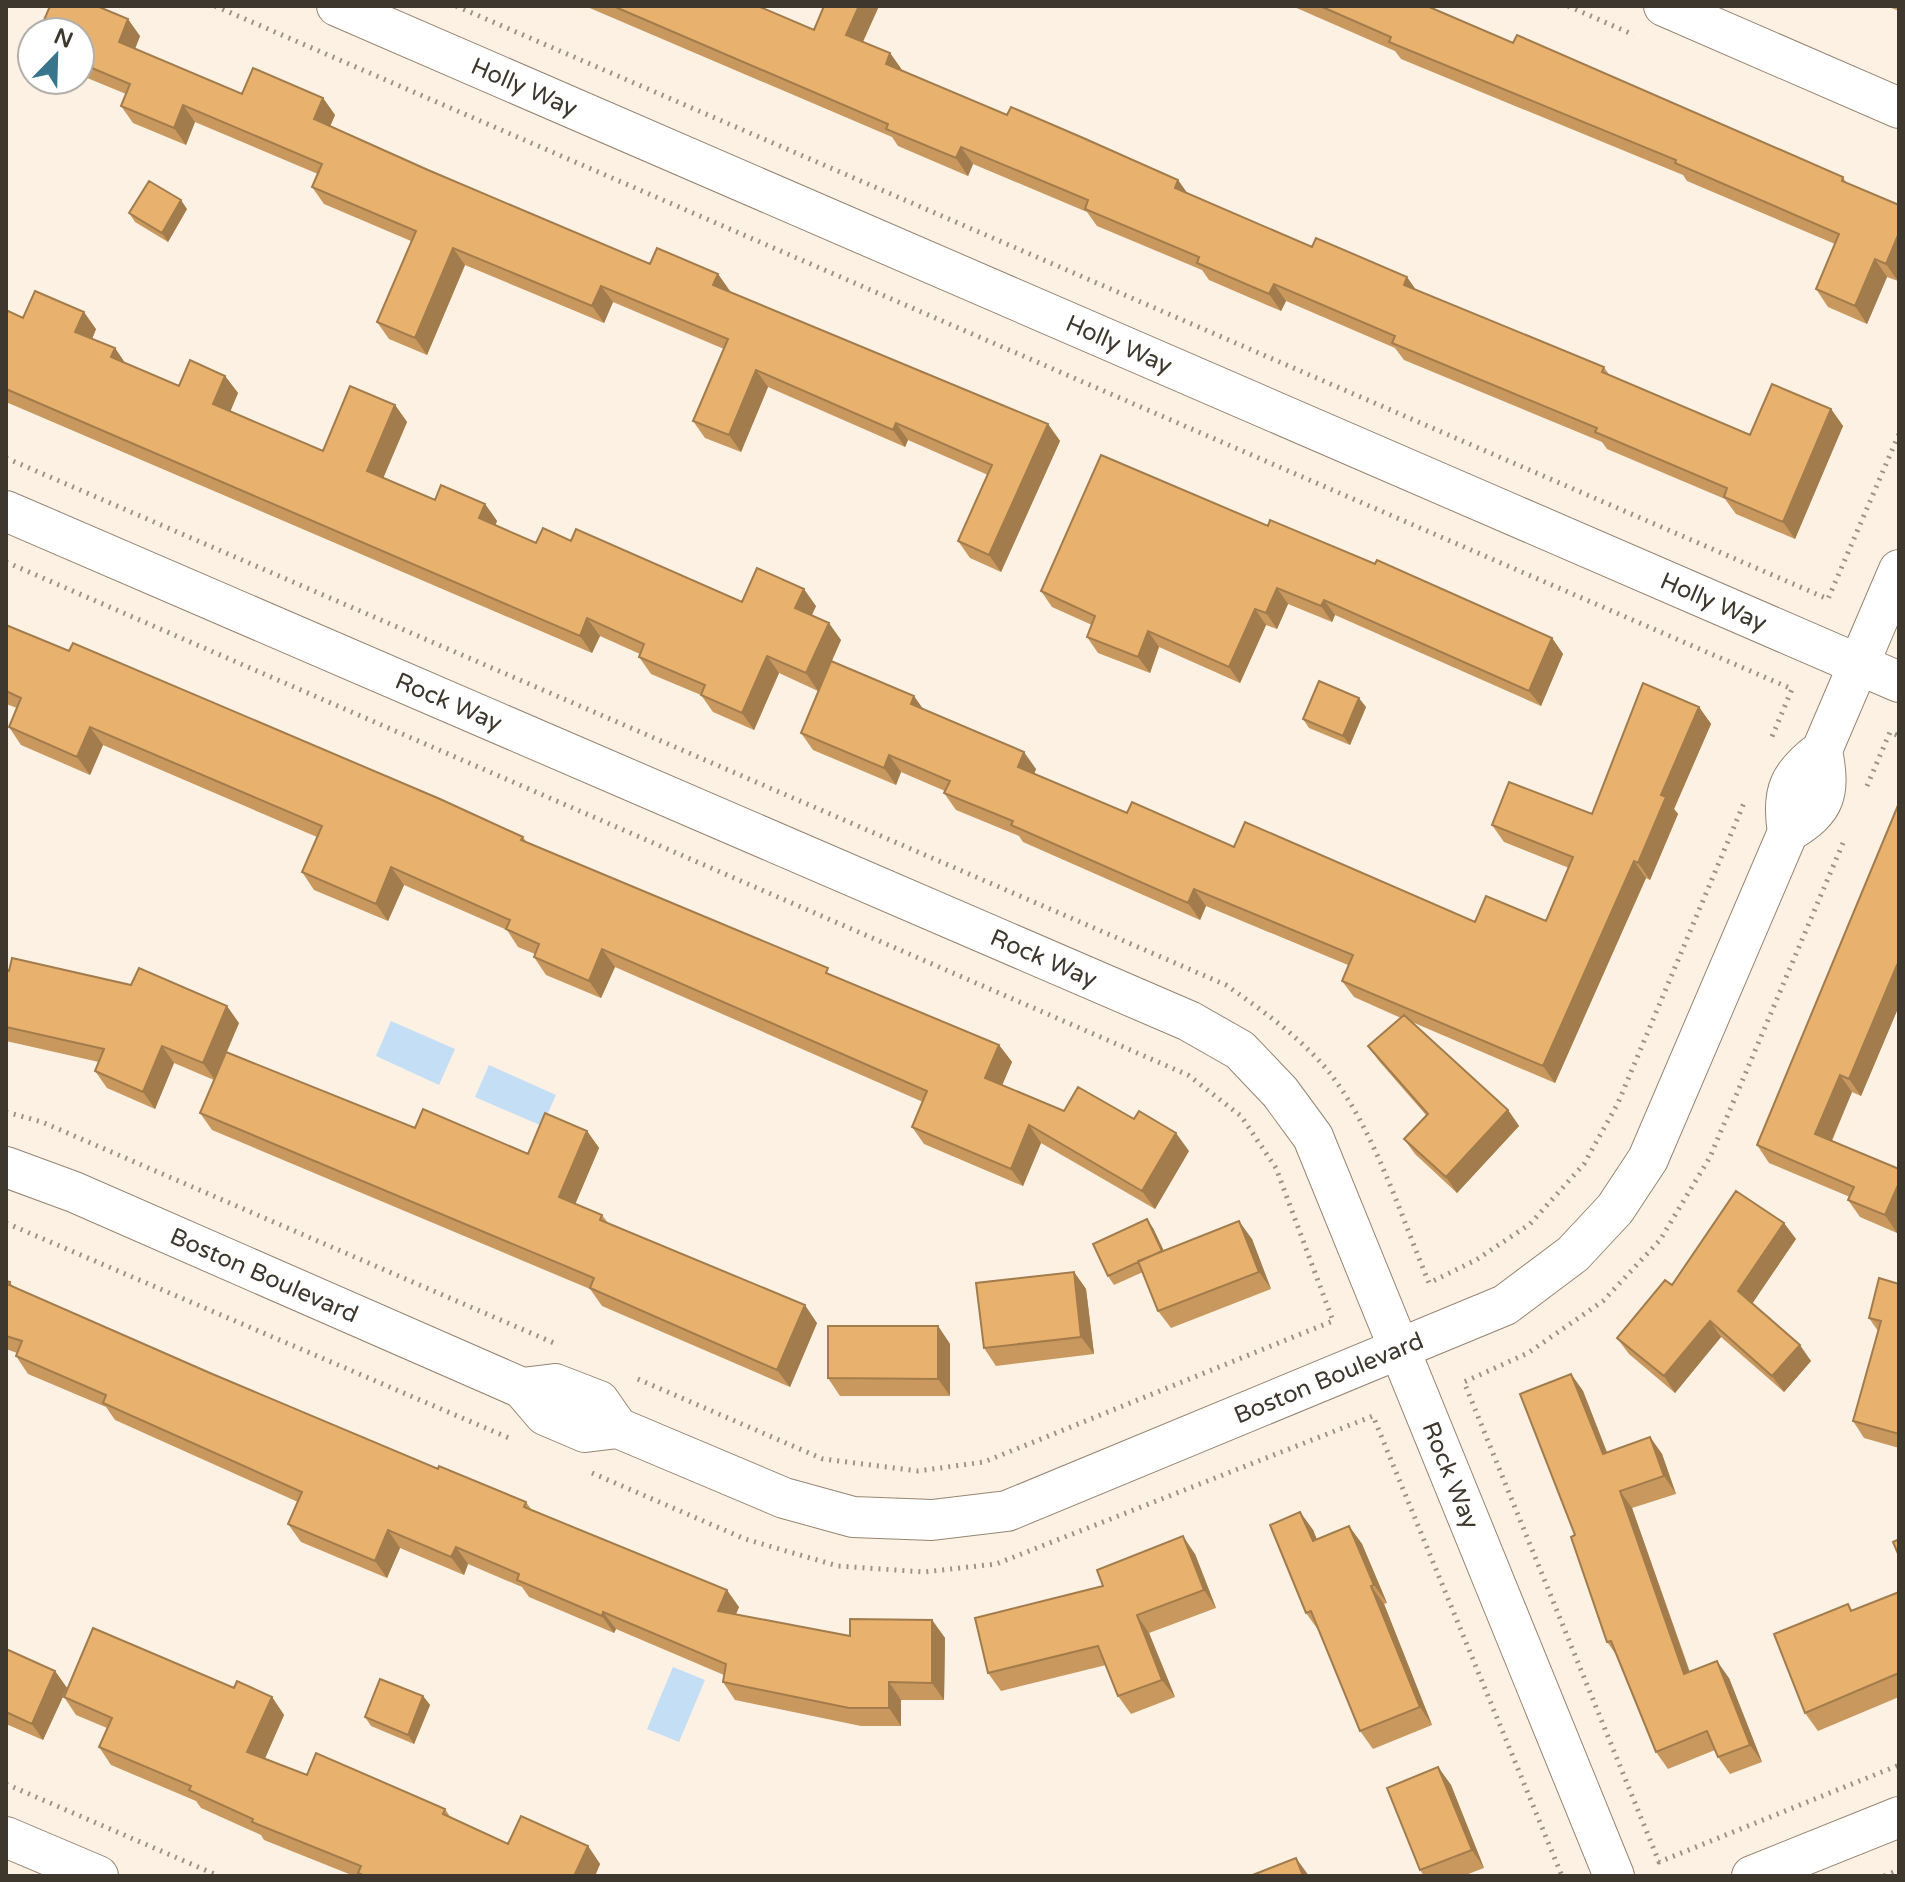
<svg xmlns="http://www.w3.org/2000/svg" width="1905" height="1882" viewBox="0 0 1905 1882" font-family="'Varela Round',sans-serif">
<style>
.water{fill:#c4def6}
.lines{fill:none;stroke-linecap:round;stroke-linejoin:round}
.street-casing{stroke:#978571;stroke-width:42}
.path{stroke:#9d9488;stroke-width:5;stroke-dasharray:2 6;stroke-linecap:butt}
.street{stroke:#fff;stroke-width:40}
.wall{fill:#c8985e}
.shaded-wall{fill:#a27c4c}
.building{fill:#e8b16d;stroke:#a27c4c;stroke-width:2}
.labels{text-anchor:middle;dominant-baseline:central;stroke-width:8;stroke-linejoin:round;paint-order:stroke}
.street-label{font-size:24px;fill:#3e372e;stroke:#fff}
</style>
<rect width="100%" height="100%" fill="#fcf1e3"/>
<!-- water -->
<path class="water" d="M 391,1021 L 455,1049 L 439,1085 L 376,1056 Z
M 489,1065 L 556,1095 L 542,1126 L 475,1097 Z
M 673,1667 L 705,1680 L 679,1742 L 647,1729 Z"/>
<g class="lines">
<!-- street casing -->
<g class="street-casing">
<g id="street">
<path id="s1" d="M 337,6 L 1899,682"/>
<path d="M 1664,6 L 1899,108"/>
<path id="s2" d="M 6,511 L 1189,1021 L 1240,1050 L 1280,1092 L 1313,1137 L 1614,1876"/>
<path d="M 1822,750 C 1830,793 1827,809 1788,832 C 1781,791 1790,774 1822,750 L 1899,570"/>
<path id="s3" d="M 6,1167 L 74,1192 L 522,1388"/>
<path id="s4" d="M 618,1428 L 599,1401 L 555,1384 L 522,1388 L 545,1415 L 585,1432 L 618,1428 L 784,1498 L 853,1517 L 932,1520 L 1007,1511 L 1505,1305 L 1573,1254 L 1615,1209 L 1648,1159 L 1788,832"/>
<path d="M 6,1837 L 98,1876"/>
<path d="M 1752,1876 L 1899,1817"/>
</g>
</g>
<!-- path -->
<path class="path" d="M 215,6 L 1792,689 L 1771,739
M 456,6 L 1828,599 L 1899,434
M 1568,6 L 1634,35
M 6,458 L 1226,985 C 1263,1011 1300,1037 1329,1072 C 1374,1129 1401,1216 1429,1283 L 1476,1260 L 1530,1224 L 1584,1164 L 1618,1103 L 1744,803
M 6,562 L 1188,1075 L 1241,1116 L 1276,1168 L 1333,1321 L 984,1462 L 918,1471 L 823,1459 L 633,1377
M 1867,786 L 1890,732 L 1899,736
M 1843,843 L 1710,1157 L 1660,1240 L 1603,1301 L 1528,1353 L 1464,1382 L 1659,1862 L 1899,1765
M 6,1112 L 42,1122 L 554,1343
M 6,1223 L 509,1438
M 592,1473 L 745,1539 L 838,1566 L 924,1572 L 996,1564 L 1373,1416 L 1562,1876
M 6,1784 L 219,1876
M 1884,1876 L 1899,1870"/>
<!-- street -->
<use href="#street" class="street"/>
</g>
<!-- wall -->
<path class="wall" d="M 585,6 L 758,6 L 814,30 L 824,6 L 879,6 L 863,42 L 890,53 L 902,70 L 1007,115 L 1178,180 L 1187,193 L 1312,247 L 1604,367 L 1610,376 L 1750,435 L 1831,409 L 1843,426 L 1795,539 L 1736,514 L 1725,499 L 1607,449 L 1602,442 L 1404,360 L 1395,348 L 1286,301 L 1281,311 L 1209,280 L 1202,270 L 1097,226 L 1087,212 L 973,164 L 968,176 L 898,146 L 892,137 Z
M 1292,6 L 1427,6 L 1513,43 L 1843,177 L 1898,281 L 1887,277 L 1867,324 L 1828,307 L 1816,289 L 1835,244 L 1687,181 L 1683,175 L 1401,59 L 1395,51 Z
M 1886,6 L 1899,6 L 1899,11 Z
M 80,32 L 140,36 L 135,49 L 242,94 L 323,98 L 335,115 L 330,126 L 428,170 L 650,264 L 718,274 L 730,292 L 1048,424 L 1060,441 L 1001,572 L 970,558 L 958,541 L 988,475 L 908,440 L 905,447 L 768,387 L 741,452 L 705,438 L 693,421 L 724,349 L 613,302 L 604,323 L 465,265 L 427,355 L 389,339 L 377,322 L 411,241 L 324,204 L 312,187 L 318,174 L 195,122 L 186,145 L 133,123 L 121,106 L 126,94 L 80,75 Z
M 187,209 L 168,242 L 135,222 L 129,213 Z
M 6,310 L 23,318 L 96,329 L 92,339 L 115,348 L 125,363 L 179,386 L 225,376 L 238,393 L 230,411 L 323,451 L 395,405 L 407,422 L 383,478 L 435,500 L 485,504 L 497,521 L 495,525 L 536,543 L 571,541 L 742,602 L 816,606 L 812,615 L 841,640 L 832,661 L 1036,769 L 1034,774 L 1127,813 L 1475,922 L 1546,921 L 1569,868 L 1504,842 L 1492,825 L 1592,814 L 1699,707 L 1711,724 L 1674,809 L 1678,814 L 1650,880 L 1646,878 L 1555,1083 L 1412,1022 L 1508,1110 L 1519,1126 L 1457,1193 L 1415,1154 L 1404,1139 L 1426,1115 L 1379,1061 L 1368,1046 L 1401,1018 L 1354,997 L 1342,981 L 1348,965 L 1206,906 L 1200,920 L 1023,842 L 1019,836 L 956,810 L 944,793 L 945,791 L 901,772 L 896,785 L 813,750 L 801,733 L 818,691 L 779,673 L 754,730 L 713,712 L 701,695 L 651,674 L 639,657 L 640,654 L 600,636 L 592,653 L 6,402 Z
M 1268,526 L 1552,638 L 1563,654 L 1541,706 L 1335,615 L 1332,622 L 1288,604 L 1277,629 L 1266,625 L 1240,683 L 1159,647 L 1150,673 L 1098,653 L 1087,637 L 1092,625 L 1052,607 L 1041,591 Z
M 6,625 L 523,837 L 527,843 L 834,976 L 999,1045 L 1012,1062 L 1002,1085 L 1064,1111 L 1189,1151 L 1155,1209 L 1041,1143 L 1023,1186 L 924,1144 L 912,1127 L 923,1102 L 615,967 L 601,998 L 546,975 L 534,957 L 535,954 L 518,947 L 507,930 L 404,885 L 388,921 L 314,890 L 302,872 L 317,837 L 103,745 L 90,775 L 21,745 L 9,727 L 17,708 L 6,704 Z
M 1366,707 L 1350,745 L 1309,728 L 1303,719 Z
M 1899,803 L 1899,1006 L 1861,1096 L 1852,1092 L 1832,1141 L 1899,1169 L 1897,1233 L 1860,1217 L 1848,1200 L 1850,1197 L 1769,1163 L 1757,1145 Z
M 6,970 L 239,1023 L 226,1053 L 415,1128 L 528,1154 L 587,1131 L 599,1148 L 575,1204 L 602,1215 L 608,1223 L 817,1323 L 790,1387 L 602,1306 L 590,1289 L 212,1130 L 200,1113 L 214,1080 L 174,1063 L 155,1109 L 107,1088 L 95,1071 L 99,1062 L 6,1041 Z
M 1153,1228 L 1164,1251 L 1252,1239 L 1271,1289 L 1171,1328 L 1158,1311 L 1143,1272 L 1114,1285 L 1108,1276 Z
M 1796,1239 L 1752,1303 L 1811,1361 L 1784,1392 L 1721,1337 L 1675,1393 L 1629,1354 L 1617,1338 L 1672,1285 Z
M 1074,1272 L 1086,1289 L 1094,1354 L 996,1366 L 984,1348 Z
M 6,1281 L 10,1282 L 13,1287 L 210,1373 L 438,1469 L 526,1502 L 531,1509 L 739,1607 L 736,1614 L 850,1636 L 932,1620 L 945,1638 L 944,1700 L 901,1700 L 901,1726 L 861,1726 L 735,1700 L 723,1682 L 724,1675 L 616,1629 L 614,1633 L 529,1597 L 522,1587 L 468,1564 L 464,1575 L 400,1548 L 387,1578 L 301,1542 L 288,1524 L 298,1502 L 115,1420 L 106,1407 L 28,1374 L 16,1356 L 17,1353 L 6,1349 Z
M 1899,1284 L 1899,1448 L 1864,1438 L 1853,1421 L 1878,1331 L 1869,1318 Z
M 938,1326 L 950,1344 L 950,1396 L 840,1396 L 828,1378 Z
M 1571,1374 L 1583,1391 L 1607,1452 L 1650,1437 L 1662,1454 L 1676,1494 L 1632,1508 L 1690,1672 L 1729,1678 L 1762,1762 L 1730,1774 L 1718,1757 L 1715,1750 L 1668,1769 L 1656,1752 L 1618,1657 L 1607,1642 L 1575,1535 Z
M 1300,1512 L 1313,1530 L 1317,1540 L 1349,1526 L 1362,1544 L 1387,1603 L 1384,1604 L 1432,1725 L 1373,1749 L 1360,1731 L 1319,1631 L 1306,1613 Z
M 1195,1554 L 1216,1608 L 1149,1633 L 1175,1697 L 1131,1714 L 1118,1696 L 1106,1665 L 1001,1691 L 988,1673 L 1103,1586 Z
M 1899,1592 L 1899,1697 L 1818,1731 L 1805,1713 L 1852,1610 Z
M 6,1649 L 55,1671 L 67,1688 L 43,1740 L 6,1724 Z
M 234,1688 L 272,1697 L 284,1715 L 265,1758 L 307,1775 L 445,1809 L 451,1818 L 508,1844 L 588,1846 L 600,1864 L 595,1876 L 354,1876 L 264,1840 L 261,1835 L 201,1808 L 196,1801 L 111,1765 L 99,1747 L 107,1728 L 76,1715 L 64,1697 Z
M 423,1696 L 430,1705 L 414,1744 L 371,1726 L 365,1717 Z
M 1438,1767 L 1451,1785 L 1484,1868 L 1463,1876 L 1424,1876 L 1420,1870 Z"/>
<!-- shaded-wall -->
<path class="shaded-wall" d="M 859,6 L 879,6 L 858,52 L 846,35 Z
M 128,19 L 140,36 L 131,59 L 119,42 Z
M 890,53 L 902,70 L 886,64 Z
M 323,98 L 335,115 L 326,136 L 314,119 Z
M 183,105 L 195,122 L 186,145 L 174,128 Z
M 961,147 L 973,164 L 968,176 L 956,158 Z
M 1178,180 L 1190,197 L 1175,188 Z
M 181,200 L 187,209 L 168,242 L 162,233 Z
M 1899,233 L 1899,280 L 1898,281 L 1886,264 Z
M 453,248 L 465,265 L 427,355 L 415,338 Z
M 1875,259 L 1887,277 L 1867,324 L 1855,306 Z
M 718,274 L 730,291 L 725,302 L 713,285 Z
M 1407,277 L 1419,294 L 1404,285 Z
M 1274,284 L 1286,301 L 1281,311 L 1269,294 Z
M 601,286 L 613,302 L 604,323 L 592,306 Z
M 84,312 L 96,329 L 88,349 L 75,332 Z
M 115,348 L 127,366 L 111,357 Z
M 756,370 L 768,387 L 741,452 L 729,435 Z
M 225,376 L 238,393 L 226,422 L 213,404 Z
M 395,405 L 407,422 L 379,488 L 367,471 Z
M 1831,409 L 1843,426 L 1795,539 L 1783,522 Z
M 896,423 L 908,440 L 905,447 L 893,430 Z
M 1048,424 L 1060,441 L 1001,572 L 989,555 Z
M 485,504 L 497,521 L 491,536 L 479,518 Z
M 1277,588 L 1288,604 L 1277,629 L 1266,613 Z
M 804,589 L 816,606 L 807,625 L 795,608 Z
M 1324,600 L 1335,615 L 1332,622 L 1321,606 Z
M 1255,609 L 1266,625 L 1240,683 L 1229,667 Z
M 587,618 L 600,636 L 592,653 L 580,636 Z
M 829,623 L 841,640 L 818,691 L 806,673 Z
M 1148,631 L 1159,647 L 1150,673 L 1138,657 Z
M 1552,638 L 1563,654 L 1541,706 L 1529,691 Z
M 767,656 L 779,673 L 754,730 L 742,713 Z
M 914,696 L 926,713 L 911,704 Z
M 1359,698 L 1366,707 L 1350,745 L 1343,736 Z
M 1699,707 L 1711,724 L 1674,809 L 1678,814 L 1650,880 L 1638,863 L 1661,795 Z
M 90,727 L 103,745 L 90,775 L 77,757 Z
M 1024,752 L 1036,769 L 1030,784 L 1018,767 Z
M 889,755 L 901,772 L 896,785 L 884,768 Z
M 1634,861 L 1646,878 L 1555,1083 L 1543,1066 Z
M 391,867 L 404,885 L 388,921 L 376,904 Z
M 1194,889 L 1206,906 L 1200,920 L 1188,903 Z
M 602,949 L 615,967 L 601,998 L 589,981 Z
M 1897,965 L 1899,968 L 1899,1006 L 1861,1096 L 1849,1079 Z
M 227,1006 L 239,1023 L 215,1080 L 203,1063 Z
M 999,1045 L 1012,1062 L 998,1095 L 985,1078 Z
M 162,1046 L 174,1063 L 155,1109 L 143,1092 Z
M 1840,1075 L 1852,1092 L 1827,1151 L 1815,1134 Z
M 1508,1110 L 1519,1126 L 1457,1193 L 1446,1177 Z
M 1029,1125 L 1041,1143 L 1023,1186 L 1011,1169 Z
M 587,1131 L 599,1148 L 571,1214 L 559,1197 Z
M 1176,1133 L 1189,1151 L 1155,1209 L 1142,1191 Z
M 1899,1183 L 1899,1228 L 1897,1233 L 1885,1215 Z
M 1147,1219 L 1153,1228 L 1168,1260 L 1162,1251 Z
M 1239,1221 L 1252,1239 L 1271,1289 L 1259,1272 Z
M 1784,1223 L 1796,1239 L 1750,1307 L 1738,1291 Z
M 1074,1272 L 1086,1289 L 1094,1354 L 1081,1337 Z
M 805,1305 L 817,1323 L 790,1387 L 777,1370 Z
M 1710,1321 L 1721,1337 L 1675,1393 L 1664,1376 Z
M 938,1326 L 950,1344 L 950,1396 L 938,1379 Z
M 1800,1345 L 1811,1361 L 1784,1392 L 1772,1376 Z
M 1571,1374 L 1583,1391 L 1614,1471 L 1603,1454 Z
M 1650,1437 L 1662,1454 L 1676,1494 L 1664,1476 Z
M 1620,1491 L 1632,1508 L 1696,1691 L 1684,1674 Z
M 1300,1512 L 1313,1530 L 1325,1559 L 1313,1541 Z
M 1349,1526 L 1362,1544 L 1387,1603 L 1374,1585 Z
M 388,1530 L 400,1548 L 387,1578 L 375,1561 Z
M 1183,1536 L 1195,1554 L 1216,1608 L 1204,1590 Z
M 456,1547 L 468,1564 L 464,1575 L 451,1557 Z
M 1371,1586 L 1384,1604 L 1432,1725 L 1420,1707 Z
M 727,1590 L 739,1607 L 730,1628 L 718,1611 Z
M 603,1612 L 616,1629 L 614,1633 L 602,1616 Z
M 1137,1615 L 1149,1633 L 1175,1697 L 1162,1680 Z
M 932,1620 L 945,1638 L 944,1700 L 932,1683 Z
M 1717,1661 L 1729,1678 L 1762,1762 L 1750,1745 Z
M 55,1671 L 67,1688 L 43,1740 L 32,1724 Z
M 889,1682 L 901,1700 L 901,1726 L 889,1708 Z
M 423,1696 L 430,1705 L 414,1744 L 408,1735 Z
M 272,1697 L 284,1715 L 260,1770 L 247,1752 Z
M 1438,1767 L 1451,1785 L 1484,1868 L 1472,1850 Z
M 588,1846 L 600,1864 L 595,1876 L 577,1876 L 575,1874 Z
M 1296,1858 L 1309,1876 L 1303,1876 Z"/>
<!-- building -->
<path class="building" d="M 50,6 L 97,6 L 128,19 L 119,42 L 242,94 L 253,68 L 323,98 L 314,119 L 428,170 L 650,264 L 657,248 L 718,274 L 713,285 L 1048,424 L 989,555 L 958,541 L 992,465 L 896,423 L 893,430 L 756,370 L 729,435 L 693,421 L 728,339 L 601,286 L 592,306 L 453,248 L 415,338 L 377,322 L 416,231 L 312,187 L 322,164 L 183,105 L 174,128 L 121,106 L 130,84 L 80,63 L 80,32 L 39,32 Z
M 613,6 L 758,6 L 814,30 L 824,6 L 859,6 L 846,35 L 890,53 L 886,64 L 1007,115 L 1011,107 L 1081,137 L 1178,180 L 1175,188 L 1312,247 L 1316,238 L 1407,277 L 1404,285 L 1604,367 L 1602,372 L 1750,435 L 1772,384 L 1831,409 L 1783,522 L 1724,497 L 1727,488 L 1595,432 L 1597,428 L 1392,343 L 1395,336 L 1274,284 L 1269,294 L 1197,263 L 1199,257 L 1085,209 L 1088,200 L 961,147 L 956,158 L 886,129 L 888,124 Z
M 1320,6 L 1427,6 L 1513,43 L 1517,35 L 1843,177 L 1842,181 L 1899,205 L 1899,233 L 1886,264 L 1875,259 L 1855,306 L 1816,289 L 1839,234 L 1675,163 L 1676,160 L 1389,42 L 1391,37 Z
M 149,181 L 181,200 L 162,233 L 129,213 Z
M 35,291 L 84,312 L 75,332 L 115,348 L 111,357 L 179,386 L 190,360 L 225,376 L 213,404 L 323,451 L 350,386 L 395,405 L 367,471 L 435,500 L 441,485 L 485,504 L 479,518 L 536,543 L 543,528 L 571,541 L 576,529 L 742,602 L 757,568 L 804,589 L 795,608 L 829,623 L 806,673 L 767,656 L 742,713 L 701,695 L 705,685 L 639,657 L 644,644 L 587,618 L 580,636 L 6,389 L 6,310 L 23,318 Z
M 1101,455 L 1268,526 L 1270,520 L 1375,564 L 1377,560 L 1552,638 L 1529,691 L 1324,600 L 1321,606 L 1277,588 L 1266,613 L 1255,609 L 1229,667 L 1148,631 L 1138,657 L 1087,637 L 1095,616 L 1041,591 Z
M 6,625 L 69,651 L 73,643 L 440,799 L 523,837 L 521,840 L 828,968 L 826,973 L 999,1045 L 985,1078 L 1064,1111 L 1078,1087 L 1134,1119 L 1139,1111 L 1176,1133 L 1142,1191 L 1029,1125 L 1011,1169 L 912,1127 L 927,1091 L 602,949 L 589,981 L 534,957 L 539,944 L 506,929 L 510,920 L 391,867 L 376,904 L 302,872 L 322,826 L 90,727 L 77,757 L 9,727 L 21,698 L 6,691 Z
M 831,661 L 914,696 L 911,704 L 1024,752 L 1018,767 L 1127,813 L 1132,802 L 1234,847 L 1245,822 L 1475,922 L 1486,896 L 1546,921 L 1573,857 L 1492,825 L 1509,782 L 1592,814 L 1643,683 L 1699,707 L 1661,795 L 1666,797 L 1638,863 L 1634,861 L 1543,1066 L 1342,981 L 1353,955 L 1194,889 L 1188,903 L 1011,825 L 1013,821 L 944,793 L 950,781 L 889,755 L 884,768 L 801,733 Z
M 1319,681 L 1359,698 L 1343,736 L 1303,719 Z
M 1899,803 L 1899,966 L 1897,965 L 1849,1079 L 1840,1075 L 1815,1134 L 1899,1169 L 1899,1183 L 1885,1215 L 1848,1200 L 1854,1187 L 1757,1145 Z
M 12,958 L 131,985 L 139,968 L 227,1006 L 203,1063 L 162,1046 L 143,1092 L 95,1071 L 104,1049 L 6,1027 L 6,970 L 9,971 Z
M 1404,1015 L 1508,1110 L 1446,1177 L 1404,1139 L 1428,1114 L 1368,1046 Z
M 226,1052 L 415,1128 L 423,1109 L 528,1154 L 545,1113 L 587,1131 L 559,1197 L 602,1215 L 600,1220 L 805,1305 L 777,1370 L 590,1288 L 594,1278 L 200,1113 Z
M 1736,1191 L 1784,1223 L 1738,1291 L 1800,1345 L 1772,1376 L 1710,1321 L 1664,1376 L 1617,1338 L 1665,1280 L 1672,1285 Z
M 1147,1219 L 1162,1251 L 1108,1276 L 1093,1244 Z
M 1239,1221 L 1259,1272 L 1158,1311 L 1138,1261 Z
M 1074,1272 L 1081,1337 L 984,1348 L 976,1283 Z
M 1879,1278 L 1899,1284 L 1899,1434 L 1853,1421 L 1881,1321 L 1869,1318 Z
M 6,1281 L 10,1282 L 9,1285 L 210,1373 L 438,1469 L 439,1466 L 526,1502 L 524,1507 L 727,1590 L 718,1611 L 850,1636 L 850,1619 L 932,1620 L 932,1683 L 889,1682 L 889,1708 L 849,1708 L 723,1682 L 726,1664 L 603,1612 L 602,1616 L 517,1580 L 519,1574 L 456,1547 L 451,1557 L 388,1530 L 375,1561 L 288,1524 L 302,1492 L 103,1403 L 106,1395 L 16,1356 L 22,1341 L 6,1336 Z
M 828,1326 L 938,1326 L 938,1379 L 828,1378 Z
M 1571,1374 L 1603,1454 L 1650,1437 L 1664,1476 L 1620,1491 L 1684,1674 L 1717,1661 L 1750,1745 L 1718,1757 L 1707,1731 L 1656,1752 L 1611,1641 L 1607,1642 L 1571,1537 L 1575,1535 L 1520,1394 Z
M 1300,1512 L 1313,1541 L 1349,1526 L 1374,1585 L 1371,1586 L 1420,1707 L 1360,1731 L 1311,1611 L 1306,1613 L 1270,1525 Z
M 1183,1536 L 1204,1590 L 1137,1615 L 1162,1680 L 1118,1696 L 1098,1646 L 988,1673 L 975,1618 L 1103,1586 L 1097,1570 Z
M 1899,1539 L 1899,1556 L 1893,1542 Z
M 1899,1592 L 1899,1673 L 1805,1713 L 1774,1634 L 1848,1604 L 1851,1611 Z
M 93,1628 L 234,1688 L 237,1681 L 272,1697 L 247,1752 L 307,1775 L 316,1753 L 445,1809 L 443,1814 L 508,1844 L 521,1816 L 588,1846 L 575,1874 L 581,1876 L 365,1876 L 358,1873 L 361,1866 L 252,1822 L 253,1819 L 189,1790 L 191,1786 L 99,1747 L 112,1718 L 64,1697 Z
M 6,1649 L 55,1671 L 32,1724 L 6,1712 Z
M 380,1679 L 423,1696 L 408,1735 L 365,1717 Z
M 1438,1767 L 1472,1850 L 1420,1870 L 1387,1788 Z
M 1296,1858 L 1303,1876 L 1250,1876 Z"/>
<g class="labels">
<!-- street labels -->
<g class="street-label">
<text stroke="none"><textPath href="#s1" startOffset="204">Holly Way</textPath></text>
<text stroke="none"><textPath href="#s1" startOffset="852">Holly Way</textPath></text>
<text stroke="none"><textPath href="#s1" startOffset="1500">Holly Way</textPath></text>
<text stroke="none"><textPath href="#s2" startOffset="482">Rock Way</textPath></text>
<text stroke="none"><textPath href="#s2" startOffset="1130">Rock Way</textPath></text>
<text stroke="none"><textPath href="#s3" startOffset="280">Boston Boulevard</textPath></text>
<text stroke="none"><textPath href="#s4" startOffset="980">Boston Boulevard</textPath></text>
<text stroke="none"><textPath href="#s2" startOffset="1826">Rock Way</textPath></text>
</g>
</g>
<!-- border -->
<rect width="1905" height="1882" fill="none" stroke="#3e372e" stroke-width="16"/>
<!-- north arrow -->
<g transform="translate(56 56) rotate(23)"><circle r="38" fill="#ffffff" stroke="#b2afab" stroke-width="2"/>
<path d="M0-6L14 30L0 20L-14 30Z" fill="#38748b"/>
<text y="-12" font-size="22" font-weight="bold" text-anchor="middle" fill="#3e372e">N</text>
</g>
</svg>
